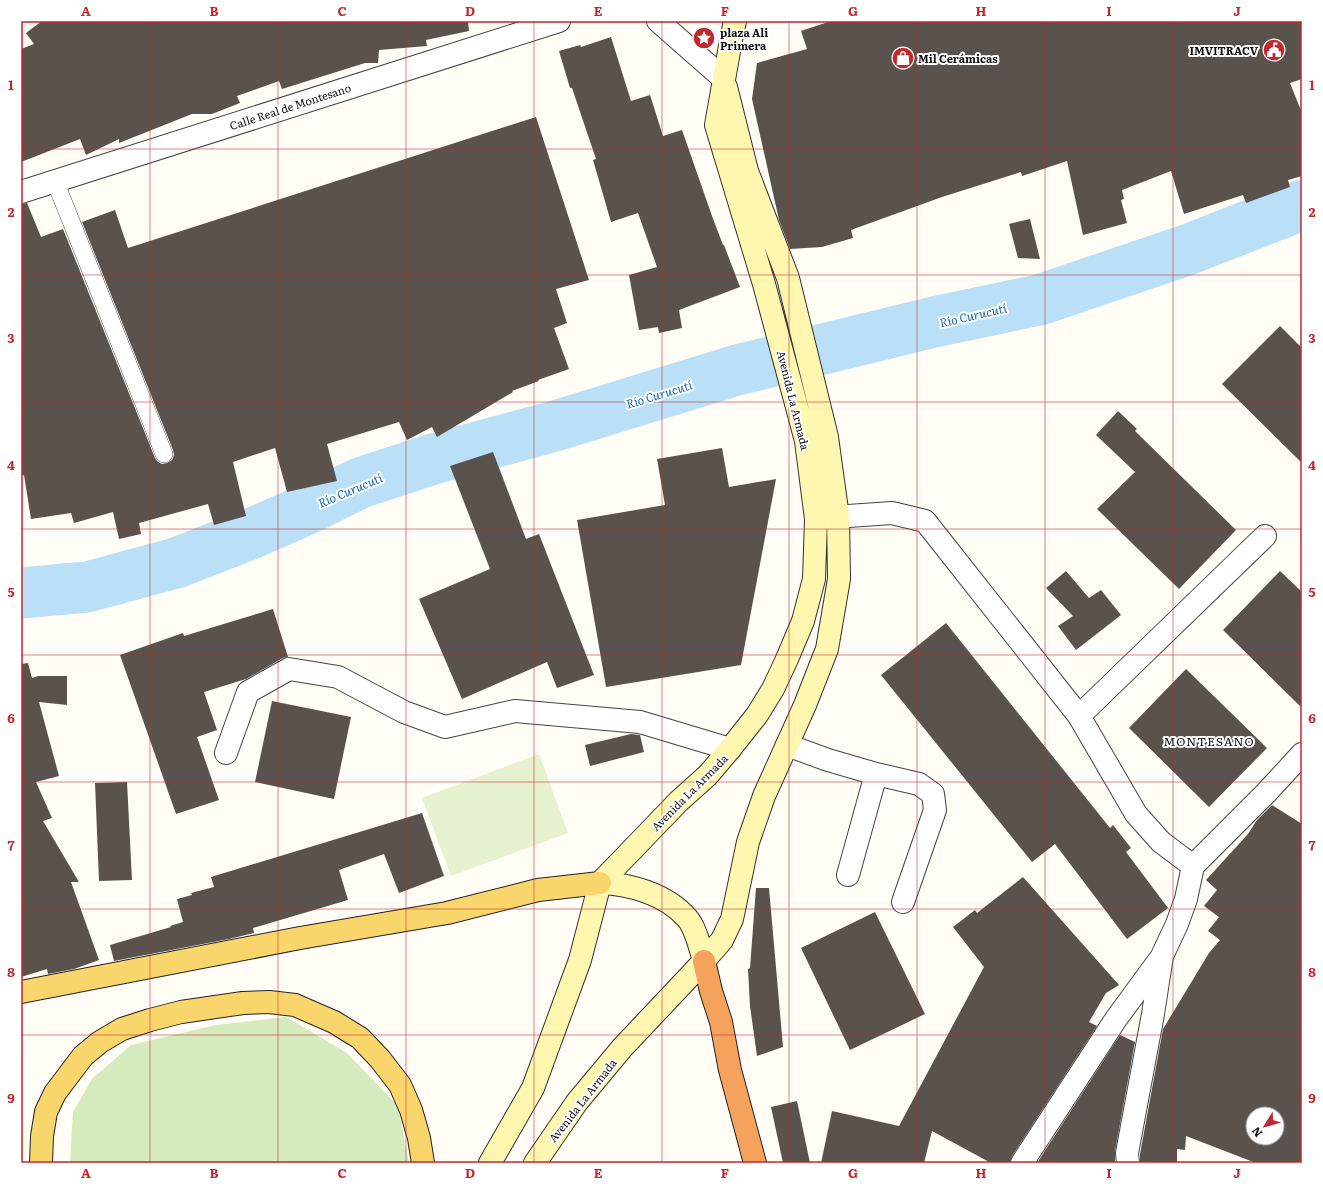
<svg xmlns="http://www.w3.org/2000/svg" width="1323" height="1184" viewBox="0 0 1323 1184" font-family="Literata,serif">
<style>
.green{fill:#d5ebbd}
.pitch{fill:#e6f2cf}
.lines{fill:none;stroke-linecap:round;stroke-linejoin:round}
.river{stroke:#b9e0f7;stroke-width:51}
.building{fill:#5a524d;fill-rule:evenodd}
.lane-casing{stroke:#444;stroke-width:18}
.street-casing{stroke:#444;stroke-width:24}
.secondary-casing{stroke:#333;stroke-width:24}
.primary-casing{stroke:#222;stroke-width:24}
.highway-casing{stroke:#222;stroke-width:24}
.lane{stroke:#fff;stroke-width:17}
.street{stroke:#fff;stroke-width:22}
.secondary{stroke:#fff6b0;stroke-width:22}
.primary{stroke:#f9d66b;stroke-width:22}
.highway{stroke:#f5a25d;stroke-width:22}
.grid{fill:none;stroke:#c4262e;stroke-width:1;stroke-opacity:0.55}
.labels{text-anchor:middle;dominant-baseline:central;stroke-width:4;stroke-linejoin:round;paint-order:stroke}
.poi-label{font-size:11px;font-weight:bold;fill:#111;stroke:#fff;text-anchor:start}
.street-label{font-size:11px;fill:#111;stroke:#fff}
.water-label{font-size:12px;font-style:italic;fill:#1768a6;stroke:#fff}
.neighbourhood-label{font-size:12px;letter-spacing:1px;fill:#111;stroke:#fff}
.neatline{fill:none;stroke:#c4262e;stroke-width:1.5}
.grid-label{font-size:13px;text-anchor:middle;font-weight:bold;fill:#c4262e}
</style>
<rect width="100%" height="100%" fill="#fffdf5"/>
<!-- green -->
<path class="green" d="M 286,1017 L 347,1053 L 398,1106 L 409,1163 L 70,1163 L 73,1112 L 92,1079 L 131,1045 L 216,1025 Z"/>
<!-- pitch -->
<path class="pitch" d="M 539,754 L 568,833 L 451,876 L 422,798 Z"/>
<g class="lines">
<!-- river -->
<path class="river" d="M 21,593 L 87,587 L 176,563 L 253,533 L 303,511 L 360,483 L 433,459 L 555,426 L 737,370 L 934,322 L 1039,300 L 1187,250 L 1302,205"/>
</g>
<!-- building -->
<path class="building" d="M 42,21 L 468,21 L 469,31 L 426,40 L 427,46 L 379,50 L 378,63 L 365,63 L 282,89 L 279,81 L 237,96 L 240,103 L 212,114 L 192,114 L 119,143 L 119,139 L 86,155 L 80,139 L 21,162 L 21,49 L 34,44 L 26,33 Z
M 831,21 L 1302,21 L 1302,79 L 1290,83 L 1302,113 L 1302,176 L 1288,180 L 1290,187 L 1246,203 L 1243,195 L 1184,214 L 1171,171 L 1122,190 L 1124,199 L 1121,200 L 1127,223 L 1083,235 L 1067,161 L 1022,176 L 1021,172 L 942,197 L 851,230 L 853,238 L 822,247 L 790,249 L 779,220 L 752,99 L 757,63 L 807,49 L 801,31 Z
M 611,37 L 631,101 L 650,95 L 663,136 L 682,130 L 712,216 L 723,245 L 724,245 L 740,287 L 679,310 L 682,328 L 659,333 L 658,327 L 639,330 L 629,275 L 657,267 L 638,213 L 611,222 L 593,160 L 596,159 L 572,88 L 570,88 L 559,51 L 580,45 L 581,47 Z
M 536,117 L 589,280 L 556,289 L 567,323 L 554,328 L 569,369 L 538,380 L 539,381 L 512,391 L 513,392 L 437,437 L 432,427 L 407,440 L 399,422 L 327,444 L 337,481 L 287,492 L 275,448 L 233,462 L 246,516 L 214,525 L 208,504 L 139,523 L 141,534 L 119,539 L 113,512 L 74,523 L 71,513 L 31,519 L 24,475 L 21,476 L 21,204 L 27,203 L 41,237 L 63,229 L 155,458 L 158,462 L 162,464 L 167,463 L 172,460 L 174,455 L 173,450 L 82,222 L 115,210 L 128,248 Z
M 1030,219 L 1040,259 L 1018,258 L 1009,224 Z
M 1280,326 L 1302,348 L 1302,463 L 1222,384 Z
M 1118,411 L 1137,429 L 1135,431 L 1236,530 L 1179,589 L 1097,509 L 1135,472 L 1096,435 Z
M 722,448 L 729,487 L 776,479 L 741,665 L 606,687 L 577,520 L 665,505 L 657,459 Z
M 493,452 L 526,539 L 539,534 L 594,675 L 557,688 L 547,662 L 462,699 L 419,599 L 490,569 L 450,466 Z
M 1066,571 L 1089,598 L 1101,590 L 1121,615 L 1076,650 L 1058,626 L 1073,616 L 1046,588 Z
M 1280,571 L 1302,592 L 1302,708 L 1223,630 Z
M 273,609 L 288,657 L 283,658 L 246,679 L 204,692 L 217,730 L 197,737 L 219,800 L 176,814 L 120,655 L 183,633 L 184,636 Z
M 946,623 L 1110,828 L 1113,825 L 1131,848 L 1126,852 L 1168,908 L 1127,939 L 1055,844 L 1032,862 L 881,675 Z
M 28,663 L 32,678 L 38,676 L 67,676 L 67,705 L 39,702 L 59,776 L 36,782 L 52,818 L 43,821 L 79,882 L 71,882 L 99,960 L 74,969 L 48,974 L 47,969 L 21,977 L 21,664 Z
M 1186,669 L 1267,748 L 1209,807 L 1129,728 Z
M 272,701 L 351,717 L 334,799 L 255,782 Z
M 631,734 L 640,735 L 644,752 L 590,766 L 585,745 Z
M 127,782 L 132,880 L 99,881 L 95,783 Z
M 1272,805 L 1302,824 L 1302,1163 L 1256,1163 L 1186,1136 L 1185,1150 L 1177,1149 L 1177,1163 L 1140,1163 L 1140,1154 L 1163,1029 L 1209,953 L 1220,940 L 1208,931 L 1219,917 L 1204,906 L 1217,890 L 1206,880 L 1248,834 L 1257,820 ZM 1253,1114 L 1277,1114 L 1277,1138 L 1253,1138 Z
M 422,813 L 444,876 L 399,893 L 384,854 L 339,870 L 348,900 L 253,928 L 254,933 L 229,939 L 114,961 L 110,945 L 171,927 L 170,926 L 183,922 L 177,899 L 192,895 L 191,893 L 214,887 L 211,877 Z
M 1023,877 L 1119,985 L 1106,993 L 1089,1022 L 1097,1026 L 1012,1156 L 1010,1163 L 991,1163 L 932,1131 L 924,1163 L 821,1163 L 832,1111 L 899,1126 L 984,967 L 953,927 L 975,910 L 977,913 Z
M 756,888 L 769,888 L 783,1047 L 757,1056 L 750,1006 L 748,969 L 750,968 Z
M 875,912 L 925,1014 L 850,1050 L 801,948 Z
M 1120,1035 L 1135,1042 L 1115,1151 L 1115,1163 L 1037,1163 Z
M 797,1101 L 810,1163 L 783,1163 L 771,1107 Z"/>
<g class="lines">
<!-- lane casing -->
<g class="lane-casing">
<path id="lane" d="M 55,181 L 164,454"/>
</g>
<!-- street casing -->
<g class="street-casing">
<path id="street" d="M 658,21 L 724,79
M 21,192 L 559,21
M 819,518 L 892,513 L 925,521 L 1079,716 L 1136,814 L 1161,842 L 1193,866 L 1266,793 L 1302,754
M 1079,716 L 1265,536
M 787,745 L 828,760 L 876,774 L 919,784 L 933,794 L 935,810 L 903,902
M 226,753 L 248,692 L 289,669 L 338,677 L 404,712 L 445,727 L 515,711 L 640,722 L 730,749
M 848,875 L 876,774
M 1022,1163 L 1116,1019 L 1160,959
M 1128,1163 L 1127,1153 L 1153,1014 L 1162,956 L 1177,924 L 1186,899 L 1193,866"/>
</g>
<!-- secondary casing -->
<g class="secondary-casing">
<path id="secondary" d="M 600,883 C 630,884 666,894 687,918 C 696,928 700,948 704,961
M 490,1163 L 533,1088 L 580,960 L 600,883 L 679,801 L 708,775 L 730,749 L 757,715 L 773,689 L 787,659 L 803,621 L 814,579 L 816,519 L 806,441 L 764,284 L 716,125 L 731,40 L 735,21
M 535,1163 L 577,1102 L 622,1048 L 704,961 L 722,940 L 732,919 L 748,842 L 764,796 L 805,705 L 827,649 L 839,579 L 838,517 L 827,437 L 788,278 L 747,171 L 726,87"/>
</g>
<!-- primary casing -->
<g class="primary-casing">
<path id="primary" d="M 21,992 L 300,938 L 447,913 L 538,890 L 600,883
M 41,1163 L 42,1136 L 46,1112 L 55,1093 L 83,1056 L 100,1042 L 122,1029 L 150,1020 L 181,1012 L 243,1003 L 269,1002 L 295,1005 L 334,1022 L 360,1038 L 380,1059 L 400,1085 L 411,1110 L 419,1138 L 423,1163"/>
</g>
<!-- highway casing -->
<g class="highway-casing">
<path id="highway" d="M 704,961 L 711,991 L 721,1022 L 730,1070 L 755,1163"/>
</g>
<!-- lane -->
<use href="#lane" class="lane"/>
<!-- street -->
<use href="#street" class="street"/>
<!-- secondary -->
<use href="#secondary" class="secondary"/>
<!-- primary -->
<use href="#primary" class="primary"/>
<!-- highway -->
<use href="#highway" class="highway"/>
</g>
<!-- grid -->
<path class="grid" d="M 150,21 L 150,1163M 278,21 L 278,1163M 406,21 L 406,1163M 534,21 L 534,1163M 662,21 L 662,1163M 789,21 L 789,1163M 917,21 L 917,1163M 1045,21 L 1045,1163M 1173,21 L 1173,1163M 21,149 L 1302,149M 21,275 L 1302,275M 21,402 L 1302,402M 21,529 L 1302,529M 21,655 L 1302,655M 21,782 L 1302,782M 21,909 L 1302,909M 21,1035 L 1302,1035"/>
<!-- icons -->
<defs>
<g id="sight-disc" transform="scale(1.15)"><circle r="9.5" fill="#c4262e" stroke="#fff"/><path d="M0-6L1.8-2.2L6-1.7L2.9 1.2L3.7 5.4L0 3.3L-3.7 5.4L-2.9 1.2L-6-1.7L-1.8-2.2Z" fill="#fff"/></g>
<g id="civic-disc" transform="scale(1.15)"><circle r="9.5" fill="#c4262e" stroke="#fff"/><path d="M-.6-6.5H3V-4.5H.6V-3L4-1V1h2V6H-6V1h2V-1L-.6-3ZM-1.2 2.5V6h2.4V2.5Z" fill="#fff"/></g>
<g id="shop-disc" transform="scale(1.15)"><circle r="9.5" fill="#c4262e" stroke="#fff"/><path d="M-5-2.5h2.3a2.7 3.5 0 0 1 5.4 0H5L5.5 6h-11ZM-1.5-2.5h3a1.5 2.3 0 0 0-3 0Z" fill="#fff"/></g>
</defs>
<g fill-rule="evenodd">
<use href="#sight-disc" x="704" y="38"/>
<use href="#civic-disc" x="1274" y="50"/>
<use href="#shop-disc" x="903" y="58"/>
</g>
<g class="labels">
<!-- poi labels -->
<g class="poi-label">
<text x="720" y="32">plaza Ali<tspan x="720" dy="13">Primera</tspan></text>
<text x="1258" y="50" text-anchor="end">IMVITRACV</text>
<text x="918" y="58">Mil Cerámicas</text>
</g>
<!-- street labels -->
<g class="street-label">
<text transform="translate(290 106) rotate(-18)">Calle Real de Montesano</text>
<text transform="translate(794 400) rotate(76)">Avenida La Armada</text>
<text transform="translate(689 792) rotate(-45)">Avenida La Armada</text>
<text transform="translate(582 1100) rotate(-52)">Avenida La Armada</text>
</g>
<!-- water labels -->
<g class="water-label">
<text transform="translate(973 315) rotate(-13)">Río Curucutí</text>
<text transform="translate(659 394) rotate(-17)">Río Curucutí</text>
<text transform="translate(350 490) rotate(-23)">Río Curucutí</text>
</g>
<!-- neighbourhood labels -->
<g class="neighbourhood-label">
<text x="1209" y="741">MONTESANO</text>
</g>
</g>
<!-- border -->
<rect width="1323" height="1184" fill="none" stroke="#ffffff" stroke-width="44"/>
<!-- north arrow -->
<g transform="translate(1265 1126) rotate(233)"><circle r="19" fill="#ffffff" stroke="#a0a0a0"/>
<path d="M0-3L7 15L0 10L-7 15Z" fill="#c4262e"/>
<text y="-6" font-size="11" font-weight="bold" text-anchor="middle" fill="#111111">N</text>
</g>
<rect x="22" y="22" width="1279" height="1140" class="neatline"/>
<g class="grid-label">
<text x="86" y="16">A</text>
<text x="214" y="16">B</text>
<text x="342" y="16">C</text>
<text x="470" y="16">D</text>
<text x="598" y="16">E</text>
<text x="725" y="16">F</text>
<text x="853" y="16">G</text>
<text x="981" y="16">H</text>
<text x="1109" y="16">I</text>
<text x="1237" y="16">J</text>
<text x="11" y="90">1</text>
<text x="1312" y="90">1</text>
<text x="11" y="217">2</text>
<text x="1312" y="217">2</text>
<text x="11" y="343">3</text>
<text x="1312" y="343">3</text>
<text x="11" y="470">4</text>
<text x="1312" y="470">4</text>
<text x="11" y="597">5</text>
<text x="1312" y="597">5</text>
<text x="11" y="723">6</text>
<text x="1312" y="723">6</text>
<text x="11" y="850">7</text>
<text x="1312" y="850">7</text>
<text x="11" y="977">8</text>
<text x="1312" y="977">8</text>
<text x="11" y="1103">9</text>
<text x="1312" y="1103">9</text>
<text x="86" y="1178">A</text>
<text x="214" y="1178">B</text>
<text x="342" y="1178">C</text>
<text x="470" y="1178">D</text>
<text x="598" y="1178">E</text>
<text x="725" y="1178">F</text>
<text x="853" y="1178">G</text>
<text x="981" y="1178">H</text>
<text x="1109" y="1178">I</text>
<text x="1237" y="1178">J</text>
</g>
</svg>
